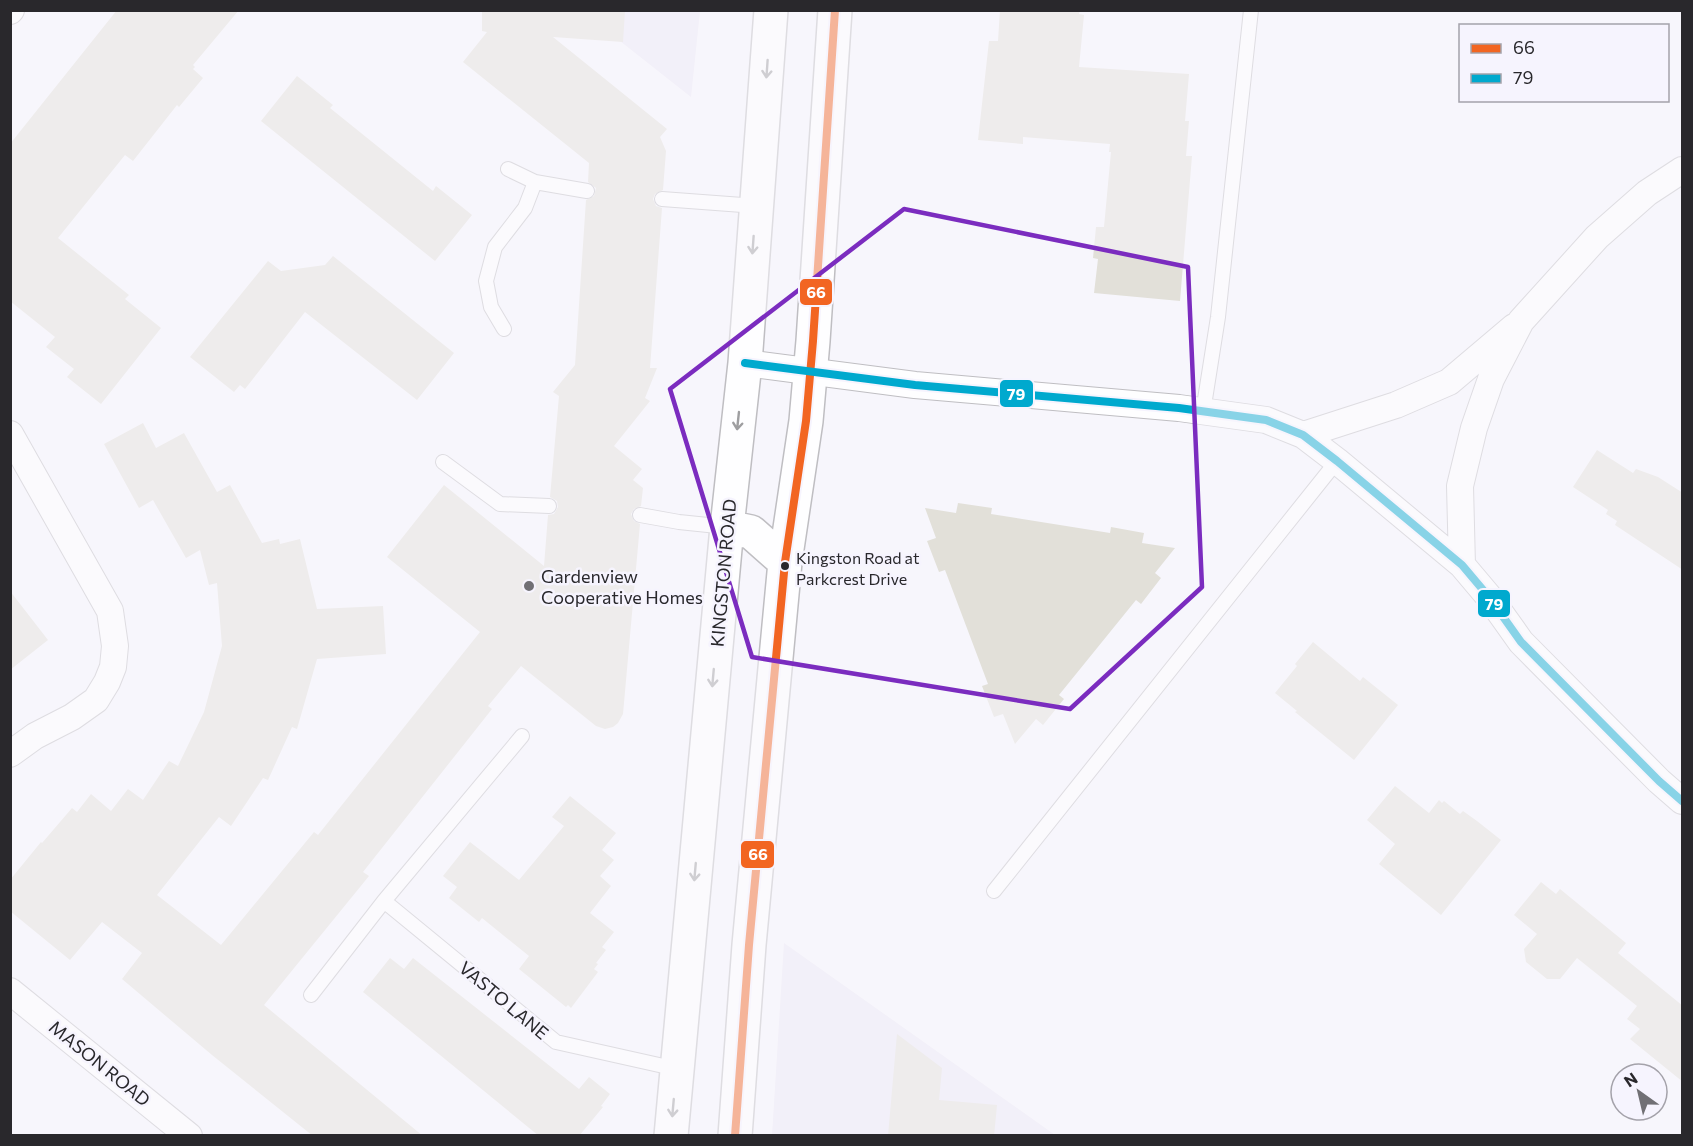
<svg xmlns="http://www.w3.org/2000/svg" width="1693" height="1146" viewBox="0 0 1693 1146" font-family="Commissioner,sans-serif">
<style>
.built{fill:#ebe8f5}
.building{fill:#e2e0d9}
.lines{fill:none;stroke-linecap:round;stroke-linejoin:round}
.service-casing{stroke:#bfbec2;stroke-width:16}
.minor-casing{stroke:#bfbec2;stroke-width:28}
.primary-casing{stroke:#bfbec2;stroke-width:36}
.service{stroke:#fefeff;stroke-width:14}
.minor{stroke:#fefeff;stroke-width:26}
.primary{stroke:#fefeff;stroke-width:33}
.bus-1-casing{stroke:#f6f4fe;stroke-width:12}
.bus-2-casing{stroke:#f6f4fe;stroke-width:12}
.bus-1{stroke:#f26522;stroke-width:8}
.bus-2{stroke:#00a9ce;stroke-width:8}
.oneway{stroke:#9e9ea0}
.marked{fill:none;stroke:#7b2cbf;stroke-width:4.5;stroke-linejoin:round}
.bus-dot{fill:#29282c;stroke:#f6f4fe;stroke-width:2}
.poi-dot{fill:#717075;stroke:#f6f4fe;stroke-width:2}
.labels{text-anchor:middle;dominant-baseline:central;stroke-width:5;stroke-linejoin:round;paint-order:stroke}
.bus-label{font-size:16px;fill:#29282c;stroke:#f6f4fe;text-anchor:start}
.street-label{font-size:18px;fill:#29282c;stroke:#f6f4fe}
.poi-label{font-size:18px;fill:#29282c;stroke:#f6f4fe;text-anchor:start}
.line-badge{stroke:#f6f4fe;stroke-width:2}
.badge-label{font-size:16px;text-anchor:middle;font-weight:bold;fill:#fff}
</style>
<rect width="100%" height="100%" fill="#f7f6fc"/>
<!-- built -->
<path class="built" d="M 582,11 L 700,11 L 691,97 Z
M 784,943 L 1055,1135 L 772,1136 Z"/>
<!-- building -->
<path class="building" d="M 117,10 L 239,10 L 193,65 L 195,67 L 193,69 L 203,78 L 179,107 L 177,105 L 133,161 L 125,155 L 58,238 L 129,295 L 125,299 L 161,328 L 101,404 L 67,377 L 74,369 L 46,347 L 55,337 L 10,301 L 10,144 Z
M 482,10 L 625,10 L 623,42 L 553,37 L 667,129 L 660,137 L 666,151 L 663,190 L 655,194 L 653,199 L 656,206 L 662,208 L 650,368 L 657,368 L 645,398 L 650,401 L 614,446 L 642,469 L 633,480 L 643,488 L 641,506 L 634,509 L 631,514 L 634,521 L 640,524 L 623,714 L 618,723 L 613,727 L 605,729 L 596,726 L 521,666 L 488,706 L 492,709 L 363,872 L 369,876 L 264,1005 L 423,1136 L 313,1136 L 212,1055 L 122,979 L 142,953 L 102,922 L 70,960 L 10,911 L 10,880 L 41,842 L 42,843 L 72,808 L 77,812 L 91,794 L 111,811 L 128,789 L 143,800 L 169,761 L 178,766 L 204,712 L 222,646 L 217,583 L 209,585 L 200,550 L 186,558 L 153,500 L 139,508 L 104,444 L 143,423 L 156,448 L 184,433 L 217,492 L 230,485 L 262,543 L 279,539 L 280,544 L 300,539 L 317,609 L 383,606 L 386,654 L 317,659 L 297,729 L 292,727 L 268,780 L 263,778 L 231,826 L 219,817 L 157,895 L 221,945 L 314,832 L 318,835 L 480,632 L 387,557 L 444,485 L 544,566 L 548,515 L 554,514 L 558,507 L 557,501 L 550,497 L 559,396 L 553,392 L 575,365 L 586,200 L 594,196 L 596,188 L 588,182 L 589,163 L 463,62 L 487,32 L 482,31 Z
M 1000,10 L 1080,10 L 1079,14 L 1084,15 L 1079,67 L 1189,74 L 1185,121 L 1189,121 L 1186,156 L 1192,156 L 1180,301 L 1094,293 L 1098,259 L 1093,258 L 1096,227 L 1104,227 L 1111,152 L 1109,152 L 1110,144 L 1023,137 L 1023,144 L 978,140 L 989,41 L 998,41 Z
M 297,76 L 333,105 L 330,108 L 433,191 L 436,186 L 472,215 L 435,261 L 261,121 Z
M 333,256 L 454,353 L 417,400 L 305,312 L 245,389 L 240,385 L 234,392 L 190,357 L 268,261 L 281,271 L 325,265 Z
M 1597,450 L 1633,473 L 1636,469 L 1658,477 L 1683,493 L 1683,570 L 1615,525 L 1617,521 L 1606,514 L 1608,510 L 1573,487 Z
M 958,503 L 992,508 L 991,514 L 1110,533 L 1111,527 L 1144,533 L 1142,543 L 1175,548 L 1155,573 L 1161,578 L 1141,604 L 1136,600 L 1059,695 L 1064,699 L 1043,725 L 1036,719 L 1015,744 L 1003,714 L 994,717 L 982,686 L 988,684 L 945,570 L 939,572 L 927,541 L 936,538 L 925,508 L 956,513 Z
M 10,591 L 48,640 L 10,670 Z
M 1313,642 L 1360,681 L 1363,677 L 1398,705 L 1354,760 L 1295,712 L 1297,711 L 1275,693 L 1297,666 L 1295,664 Z
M 1395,786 L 1429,813 L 1439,800 L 1442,803 L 1444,801 L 1460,814 L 1463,811 L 1477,821 L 1501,840 L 1441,915 L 1379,864 L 1395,844 L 1367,820 Z
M 570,796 L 616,833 L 602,850 L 614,860 L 600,876 L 611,886 L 590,913 L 614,932 L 602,947 L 606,950 L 596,963 L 598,964 L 594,969 L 598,972 L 571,1008 L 568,1005 L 566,1007 L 519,969 L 529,956 L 482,918 L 479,922 L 449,898 L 457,887 L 443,876 L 470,842 L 519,880 L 564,826 L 552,817 Z
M 1541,882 L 1556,894 L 1560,889 L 1626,943 L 1618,953 L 1683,1006 L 1683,1082 L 1630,1039 L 1640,1029 L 1627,1019 L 1637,1006 L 1577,958 L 1560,979 L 1547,979 L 1526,962 L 1524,949 L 1537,934 L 1514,915 Z
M 390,958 L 404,969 L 413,958 L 579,1089 L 589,1077 L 610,1094 L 601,1106 L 603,1107 L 579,1136 L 539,1136 L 363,992 Z
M 897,1034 L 942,1068 L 939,1100 L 997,1105 L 994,1136 L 888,1136 Z"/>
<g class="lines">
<!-- service casing -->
<g class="service-casing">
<path id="service" d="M 508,169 L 535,182
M 662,199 L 756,206
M 504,329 L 491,307 L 486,281 L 495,247 L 525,208 L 535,182 L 587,191
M 1203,412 L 1218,317 L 1251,10
M 443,462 L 500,504 L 549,506
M 640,515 L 679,522 L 727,527
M 994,891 L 1337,461
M 384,901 L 556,1042 L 677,1069
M 311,995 L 384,901 L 522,736"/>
</g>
<!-- minor casing -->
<g class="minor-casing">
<path id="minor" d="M 10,11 L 11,10
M 745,363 L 915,385 L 1179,408 L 1266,420 L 1303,435 L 1337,461 L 1462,565 L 1489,597 L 1521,642 L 1659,781 L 1682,801
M 10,434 L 110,611 L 115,646 L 113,667 L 107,682 L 96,700 L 72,717 L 35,736 L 10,754
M 1303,435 L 1396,405 L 1449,382 L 1514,327
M 1462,565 L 1460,486 L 1474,428 L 1491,379 L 1521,321 L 1597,237 L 1647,193 L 1682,170
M 10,991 L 189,1136"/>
</g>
<!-- primary casing -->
<g class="primary-casing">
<path id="primary" d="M 727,527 L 751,532 L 785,562
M 671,1136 L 727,527 L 745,363 L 771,10
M 735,1136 L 749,945 L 785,562 L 806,421 L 813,341 L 835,10"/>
</g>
<!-- service -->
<use href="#service" class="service"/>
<!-- minor -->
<use href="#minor" class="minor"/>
<!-- primary -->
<use href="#primary" class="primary"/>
<!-- bus-1 casing -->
<g class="bus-1-casing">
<path id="bus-1" d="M 735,1136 L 749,945 L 785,562 L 806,421 L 813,341 L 835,10"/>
</g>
<!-- bus-2 casing -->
<g class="bus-2-casing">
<path id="bus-2" d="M 745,363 L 915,385 L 1179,408 L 1266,420 L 1303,435 L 1337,461 L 1462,565 L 1489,597 L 1521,642 L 1659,781 L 1682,801"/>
</g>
<!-- bus-1 -->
<use href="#bus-1" class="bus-1"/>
<!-- bus-2 -->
<use href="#bus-2" class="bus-2"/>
</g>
<!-- one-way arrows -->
<defs><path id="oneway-shaft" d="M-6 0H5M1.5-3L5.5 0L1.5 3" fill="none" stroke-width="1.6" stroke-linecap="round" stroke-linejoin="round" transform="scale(1.5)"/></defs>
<g class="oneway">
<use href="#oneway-shaft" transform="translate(767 69) rotate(94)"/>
<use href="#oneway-shaft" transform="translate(753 245) rotate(94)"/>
<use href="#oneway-shaft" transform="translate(738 421) rotate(96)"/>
<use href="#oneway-shaft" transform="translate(713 678) rotate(95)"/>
<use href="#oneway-shaft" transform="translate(695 872) rotate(95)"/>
<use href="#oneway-shaft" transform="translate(673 1108) rotate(95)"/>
</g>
<!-- marked area -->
<path d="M0 0H1693V1146H0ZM 904,209 L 1188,267 L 1202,587 L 1070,709 L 752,657 L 670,389 Z" fill="#f7f6fc" fill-opacity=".55" fill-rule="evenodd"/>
<path class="marked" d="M 904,209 L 1188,267 L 1202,587 L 1070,709 L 752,657 L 670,389 Z"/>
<!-- markers -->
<circle class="bus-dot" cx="785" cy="566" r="5"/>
<circle class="poi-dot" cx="529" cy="586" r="6"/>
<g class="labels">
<!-- bus labels -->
<g class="bus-label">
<text x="796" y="557">Kingston Road at<tspan x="796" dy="21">Parkcrest Drive</tspan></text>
</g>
<!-- street labels -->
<g class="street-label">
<text transform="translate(723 573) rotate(-85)">KINGSTON ROAD</text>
<text transform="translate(504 1000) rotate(40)">VASTO LANE</text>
<text transform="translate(100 1063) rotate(39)">MASON ROAD</text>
</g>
<!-- poi labels -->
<g class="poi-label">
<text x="541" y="576">Gardenview<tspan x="541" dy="21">Cooperative Homes</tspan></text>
</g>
</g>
<g class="line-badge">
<rect x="799" y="278" width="34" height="28" rx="6" fill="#f26522"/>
<rect x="999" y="379" width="35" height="29" rx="6" fill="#00a9ce"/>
<rect x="1477" y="589" width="34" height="29" rx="6" fill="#00a9ce"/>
<rect x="740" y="840" width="35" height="29" rx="6" fill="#f26522"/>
</g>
<g class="badge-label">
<text x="816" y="298">66</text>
<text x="1016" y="400">79</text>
<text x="1494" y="610">79</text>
<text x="758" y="860">66</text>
</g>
<!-- border -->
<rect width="1693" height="1146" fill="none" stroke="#29282c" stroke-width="24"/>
<!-- legend -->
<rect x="1459" y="24" width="210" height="78" fill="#f6f4fe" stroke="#a4a2aa" stroke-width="1.5"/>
<rect x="1471" y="44" width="30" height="9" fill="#f26522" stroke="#a4a2aa" stroke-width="1.5"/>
<text x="1513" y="54" font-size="18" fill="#29282c">66</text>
<rect x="1471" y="74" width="30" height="9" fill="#00a9ce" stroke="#a4a2aa" stroke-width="1.5"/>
<text x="1513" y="84" font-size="18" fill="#29282c">79</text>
<!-- north arrow -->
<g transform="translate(1639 1092) rotate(326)"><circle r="28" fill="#f6f4fe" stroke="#a4a2aa" stroke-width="1.5"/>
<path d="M0-4.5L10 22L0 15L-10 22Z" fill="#717075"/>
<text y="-9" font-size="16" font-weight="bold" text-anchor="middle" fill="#29282c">N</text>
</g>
</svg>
